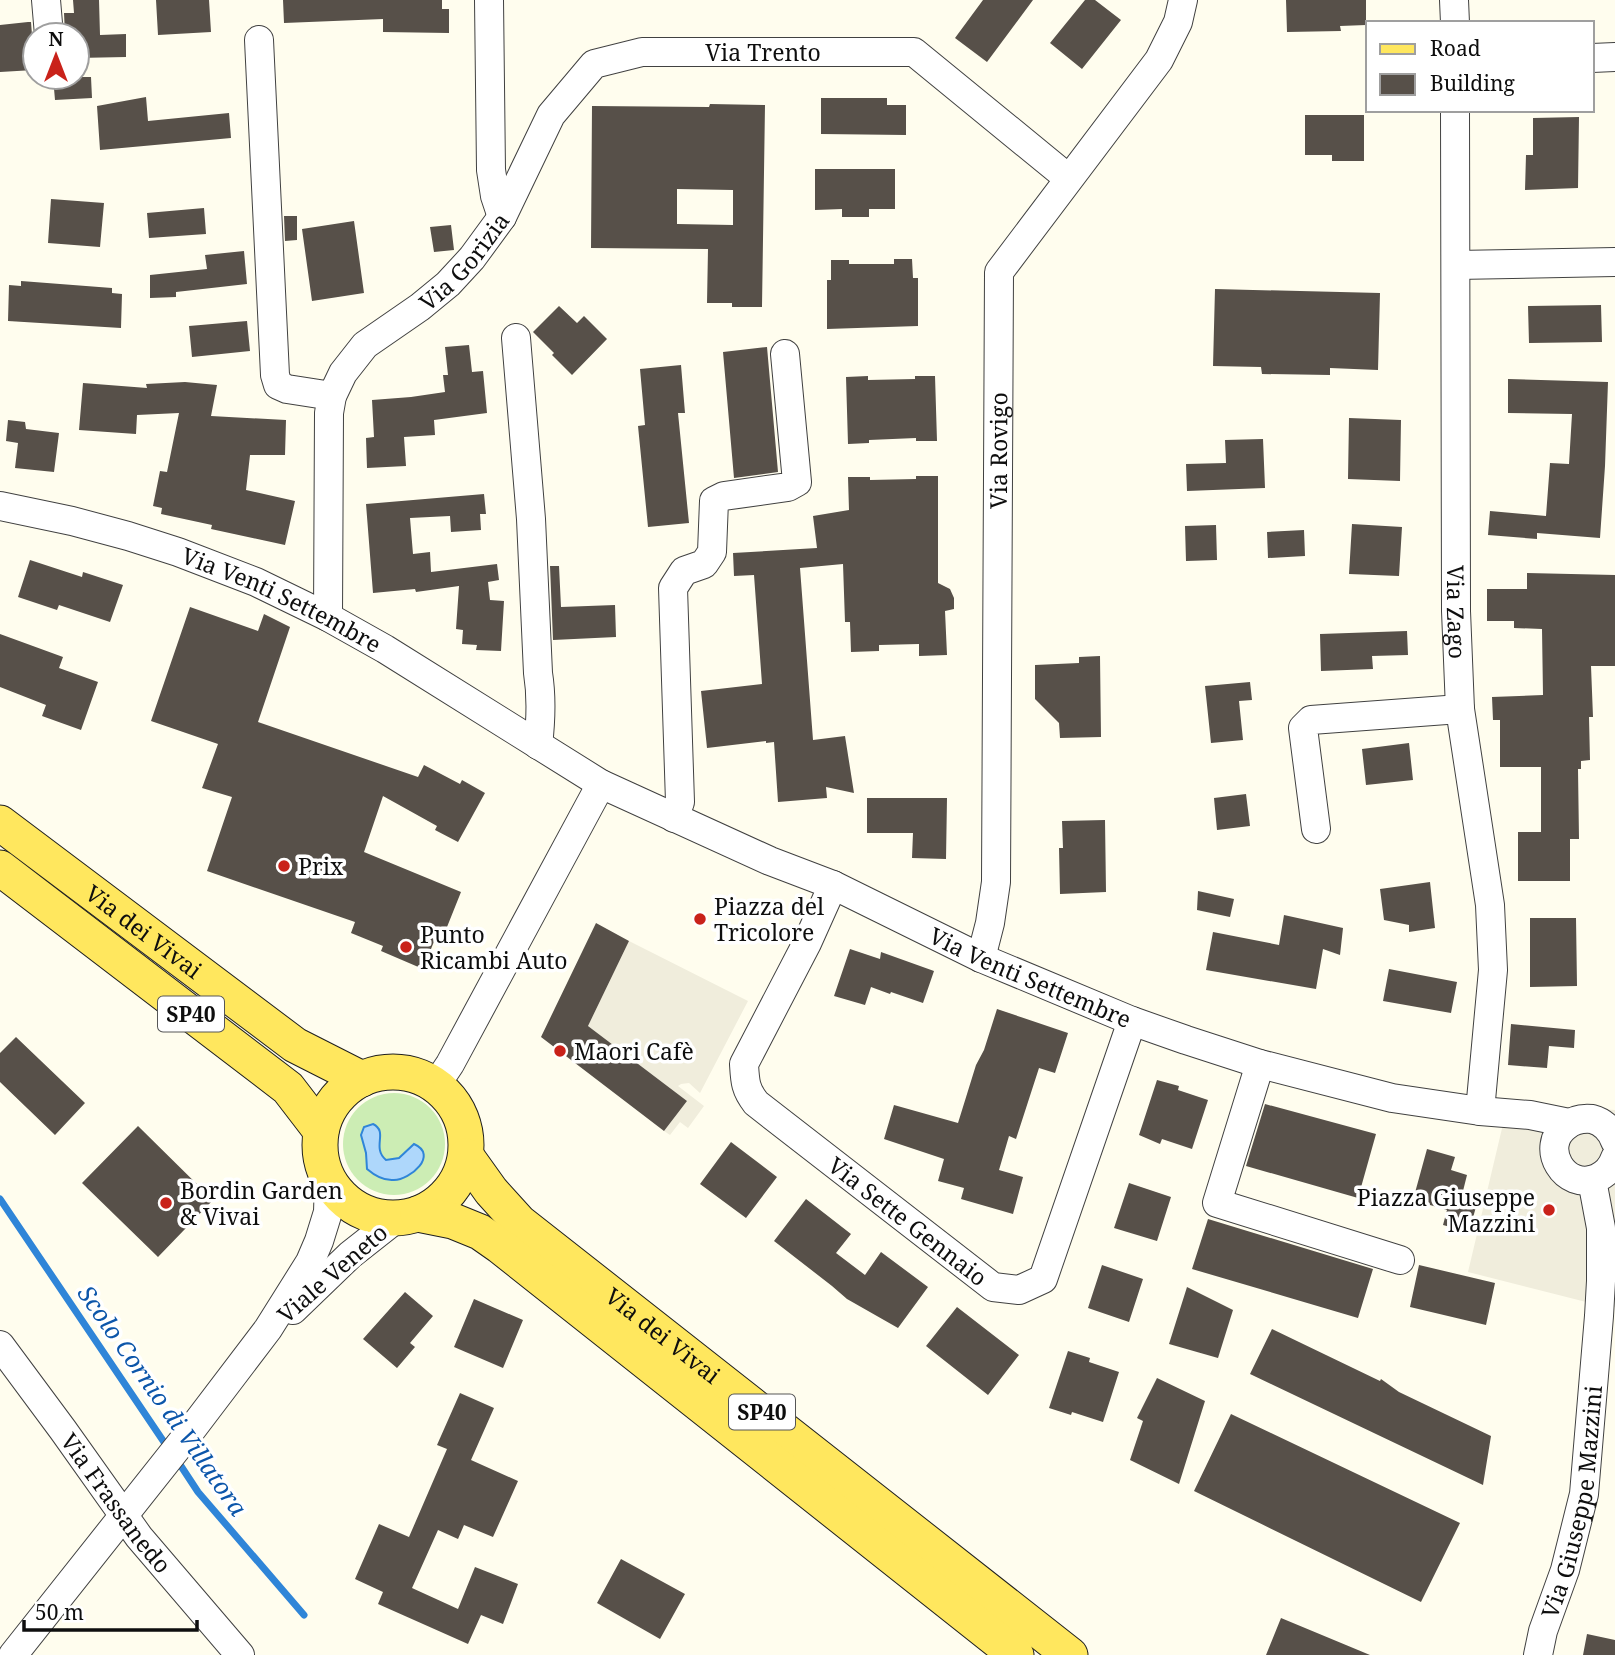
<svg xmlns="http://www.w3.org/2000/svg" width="1615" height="1655" viewBox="0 0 1615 1655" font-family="'Noto Serif',serif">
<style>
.green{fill:#ccedb4}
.plaza{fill:#f0eddc}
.water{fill:#aed7fb;stroke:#2f85d8;stroke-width:2}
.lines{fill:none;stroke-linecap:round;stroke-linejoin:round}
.stream{stroke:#2f85d8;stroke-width:7}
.building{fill:#575049;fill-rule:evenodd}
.minor-casing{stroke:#414141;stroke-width:30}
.major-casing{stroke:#1f1f1f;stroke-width:37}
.minor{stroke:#fff;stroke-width:28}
.major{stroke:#ffe75e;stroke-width:35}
.poi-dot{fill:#c9221a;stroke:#fff;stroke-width:2.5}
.labels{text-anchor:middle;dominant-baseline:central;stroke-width:7;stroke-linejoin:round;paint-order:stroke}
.shield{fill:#fff;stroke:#565656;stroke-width:2}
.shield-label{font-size:21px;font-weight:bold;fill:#0e0e0e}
.street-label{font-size:23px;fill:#0e0e0e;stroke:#fff}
.poi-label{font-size:23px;fill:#0e0e0e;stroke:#fff;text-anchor:start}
.water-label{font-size:24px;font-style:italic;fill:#0c56aa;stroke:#fff}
</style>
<rect width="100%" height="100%" fill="#fffdee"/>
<!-- green -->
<path class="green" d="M343 1144a51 51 0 1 1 102 0a51 51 0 1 1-102 0Z"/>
<!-- plaza -->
<path class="plaza" d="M 629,941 L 748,1001 L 700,1093 L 689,1083 L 681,1084 L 678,1086 L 704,1106 L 688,1128 L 680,1122 L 670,1135 L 664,1131 L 687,1101 L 588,1026 Z
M 1508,1103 L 1615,1110 L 1615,1307 L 1598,1305 L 1468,1272 Z"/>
<!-- water -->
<path class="water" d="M 373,1124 C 389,1132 371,1147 386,1160 L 399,1158 L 414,1144 C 439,1155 410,1180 394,1180 C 384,1181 374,1175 367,1169 L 366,1153 L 361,1135 L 364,1127 Z"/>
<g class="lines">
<!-- stream -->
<path class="stream" d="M 0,1199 L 168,1448
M 177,1460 L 198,1492 L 304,1615"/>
</g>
<!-- building -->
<path class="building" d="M 73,0 L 99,0 L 100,35 L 126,34 L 126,57 L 77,58 L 77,35 L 65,35 L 64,13 L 74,13 Z
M 156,0 L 209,0 L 211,32 L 158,35 Z
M 283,0 L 442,0 L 442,9 L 449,9 L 449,33 L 383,32 L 383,19 L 284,23 Z
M 983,0 L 1033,0 L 987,62 L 955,38 Z
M 1085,0 L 1095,0 L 1121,20 L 1082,69 L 1050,43 Z
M 1286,0 L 1366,0 L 1366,25 L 1340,26 L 1341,31 L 1287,32 Z
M 28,22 L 31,22 L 32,35 L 30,35 L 34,70 L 0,72 L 0,25 Z
M 53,77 L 91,77 L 92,98 L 55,100 Z
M 146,97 L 148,121 L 229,113 L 231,138 L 100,150 L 97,106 Z
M 821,98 L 887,98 L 887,105 L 906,105 L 906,135 L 821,134 Z
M 710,104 L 765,105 L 762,307 L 732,307 L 732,303 L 707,303 L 708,249 L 591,248 L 592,106 L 709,107 ZM 677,189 L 733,190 L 733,225 L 677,224 Z
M 1305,115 L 1364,115 L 1364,161 L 1332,161 L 1332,155 L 1305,155 Z
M 1579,117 L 1578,188 L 1525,190 L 1526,155 L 1533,155 L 1533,118 Z
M 815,169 L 895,169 L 895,209 L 869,209 L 869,217 L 842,217 L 842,209 L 815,210 Z
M 51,199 L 104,203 L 100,247 L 48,243 Z
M 204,208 L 206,234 L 149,238 L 147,213 Z
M 284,216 L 297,216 L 297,240 L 285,241 Z
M 354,221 L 364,293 L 312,301 L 302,229 Z
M 451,225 L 454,250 L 434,252 L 430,227 Z
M 244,251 L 247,284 L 176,292 L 176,297 L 150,298 L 150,275 L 207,269 L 205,255 Z
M 894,259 L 912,259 L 913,278 L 918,278 L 918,326 L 827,329 L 827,280 L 831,280 L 831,260 L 849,260 L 849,264 L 894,264 Z
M 21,281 L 112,288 L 112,293 L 122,294 L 121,328 L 8,321 L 9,285 L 21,286 Z
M 1215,289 L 1380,293 L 1378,370 L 1330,368 L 1330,375 L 1262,374 L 1261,367 L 1213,366 Z
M 1601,305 L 1602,342 L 1529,343 L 1528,306 Z
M 559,306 L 577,323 L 584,316 L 607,339 L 572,375 L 552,355 L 554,353 L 533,332 Z
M 247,321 L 250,351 L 192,357 L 189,326 Z
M 469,345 L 472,372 L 483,371 L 487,413 L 434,420 L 435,435 L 404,437 L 406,466 L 367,468 L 366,438 L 374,437 L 372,400 L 411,397 L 445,392 L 443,375 L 448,375 L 445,347 Z
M 767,347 L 778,472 L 734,478 L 723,352 Z
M 681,365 L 685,413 L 678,413 L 689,523 L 648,527 L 638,426 L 645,425 L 640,369 Z
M 868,376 L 868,380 L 915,379 L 915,376 L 935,376 L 937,441 L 916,441 L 916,438 L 869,440 L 869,443 L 848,444 L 846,377 Z
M 1508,379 L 1608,382 L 1605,466 L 1600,538 L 1537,533 L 1537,539 L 1488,535 L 1490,511 L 1546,516 L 1550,463 L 1569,464 L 1572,414 L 1508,413 Z
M 185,382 L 217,385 L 211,416 L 286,420 L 285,455 L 250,455 L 246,490 L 295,501 L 285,545 L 211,529 L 212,525 L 161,514 L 162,508 L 153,506 L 160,471 L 167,472 L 179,413 L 137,415 L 136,434 L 79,430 L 83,383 L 147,388 L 146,384 Z
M 1349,418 L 1401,420 L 1400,481 L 1348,479 Z
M 8,420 L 25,422 L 26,429 L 59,433 L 54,472 L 15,468 L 18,443 L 6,441 Z
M 1263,439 L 1265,488 L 1187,491 L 1186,464 L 1226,463 L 1225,440 Z
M 916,476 L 938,476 L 938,583 L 950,589 L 954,598 L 954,609 L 945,611 L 947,655 L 919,656 L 919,644 L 879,645 L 879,651 L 851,652 L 850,622 L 845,622 L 843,564 L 800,568 L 813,740 L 845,736 L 854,793 L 826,787 L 827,798 L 778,802 L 774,742 L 766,743 L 766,741 L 707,748 L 701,691 L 762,684 L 754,575 L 734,576 L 733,553 L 817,548 L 813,516 L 849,510 L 848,477 L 870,477 L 870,480 L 916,479 Z
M 484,494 L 486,514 L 480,514 L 481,530 L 451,532 L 450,516 L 410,518 L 413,554 L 430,552 L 431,572 L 497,564 L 499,580 L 488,582 L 490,600 L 504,601 L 501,651 L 476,650 L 477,645 L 462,644 L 463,630 L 456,629 L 459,586 L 416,592 L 415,589 L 373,593 L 366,504 Z
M 1352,524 L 1402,527 L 1399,576 L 1349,574 Z
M 1216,525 L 1217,560 L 1186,561 L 1185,526 Z
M 1304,530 L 1305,556 L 1268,558 L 1267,532 Z
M 30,560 L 82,577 L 83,572 L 123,585 L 110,622 L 59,605 L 57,610 L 18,597 Z
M 550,566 L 559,566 L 561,607 L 615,605 L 616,637 L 553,640 Z
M 1527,573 L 1615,575 L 1615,666 L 1591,666 L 1593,717 L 1589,717 L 1590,760 L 1581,761 L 1581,769 L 1578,769 L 1579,839 L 1570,839 L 1570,881 L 1518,881 L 1518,832 L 1541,832 L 1541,767 L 1500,767 L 1500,720 L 1493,720 L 1492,697 L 1543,695 L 1542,629 L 1514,628 L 1514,621 L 1487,621 L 1487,589 L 1527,589 Z
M 190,607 L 258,631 L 264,614 L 290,627 L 258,722 L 418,777 L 424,765 L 460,784 L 462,780 L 485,793 L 458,842 L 435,830 L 437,826 L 383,796 L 364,852 L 461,892 L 443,937 L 437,934 L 423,969 L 381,951 L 383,946 L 351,933 L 355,922 L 207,871 L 232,797 L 202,788 L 218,744 L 151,721 Z
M 1407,631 L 1408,655 L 1372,656 L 1373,669 L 1321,671 L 1320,634 Z
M 0,634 L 63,657 L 59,668 L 98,682 L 81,730 L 42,716 L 46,705 L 0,687 Z
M 1100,656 L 1101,737 L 1060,738 L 1059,723 L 1035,699 L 1035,665 L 1079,663 L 1079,657 Z
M 1250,682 L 1252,700 L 1239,701 L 1243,740 L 1211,743 L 1205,686 Z
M 1409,743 L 1413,780 L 1366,785 L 1362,749 Z
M 1246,794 L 1250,826 L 1217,830 L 1214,798 Z
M 867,798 L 947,798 L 946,859 L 912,858 L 913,833 L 867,833 Z
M 1105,820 L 1106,892 L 1060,894 L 1059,848 L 1063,848 L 1062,821 Z
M 1430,882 L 1435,928 L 1409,932 L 1409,925 L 1384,920 L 1380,889 Z
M 1198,891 L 1234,899 L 1230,917 L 1197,910 Z
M 1284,915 L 1343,928 L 1340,955 L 1323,949 L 1316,989 L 1206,970 L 1213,932 L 1279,945 Z
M 1530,918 L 1576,918 L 1577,986 L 1530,987 Z
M 596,923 L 629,941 L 588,1026 L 687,1101 L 664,1131 L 541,1037 Z
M 850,949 L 880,959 L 881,952 L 934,971 L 923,1003 L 891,992 L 890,994 L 871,987 L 865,1005 L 834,996 Z
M 1389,969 L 1457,982 L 1451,1013 L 1383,1001 Z
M 997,1009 L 1068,1033 L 1055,1073 L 1039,1068 L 1016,1139 L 1009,1136 L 999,1170 L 1023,1177 L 1013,1214 L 961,1199 L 964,1188 L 938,1181 L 944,1159 L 884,1139 L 894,1105 L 958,1123 L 976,1065 L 984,1050 Z
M 1511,1024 L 1575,1030 L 1574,1048 L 1549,1046 L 1547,1068 L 1508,1065 Z
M 16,1037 L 85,1103 L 55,1135 L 0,1082 L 0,1053 Z
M 1157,1080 L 1179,1086 L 1178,1090 L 1208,1100 L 1192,1149 L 1162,1139 L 1160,1144 L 1139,1135 Z
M 1265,1104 L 1376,1134 L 1358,1198 L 1246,1166 Z
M 138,1126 L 213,1200 L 158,1257 L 82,1183 Z
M 731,1142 L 777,1177 L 746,1218 L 700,1184 Z
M 1427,1149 L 1455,1157 L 1451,1170 L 1467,1175 L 1463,1191 L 1479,1196 L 1469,1232 L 1443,1225 L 1447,1210 L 1413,1200 Z
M 1129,1183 L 1171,1197 L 1157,1241 L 1114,1228 Z
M 806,1199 L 851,1234 L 836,1253 L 865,1275 L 881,1252 L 928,1287 L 898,1328 L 847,1299 L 832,1286 L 774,1241 Z
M 1208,1219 L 1373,1269 L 1358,1318 L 1192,1269 Z
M 1102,1265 L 1143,1279 L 1129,1322 L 1088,1308 Z
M 1419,1265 L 1495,1283 L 1486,1325 L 1410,1307 Z
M 1187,1287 L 1233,1310 L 1218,1358 L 1169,1344 Z
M 405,1292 L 433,1316 L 410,1343 L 415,1347 L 397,1368 L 363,1339 Z
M 474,1299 L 523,1320 L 503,1368 L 454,1347 Z
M 957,1307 L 1019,1355 L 988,1395 L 926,1346 Z
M 1272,1329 L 1380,1381 L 1381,1379 L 1399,1392 L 1491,1436 L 1483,1485 L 1250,1374 Z
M 1068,1351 L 1090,1358 L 1089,1362 L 1119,1372 L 1103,1422 L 1072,1412 L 1071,1415 L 1049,1408 Z
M 1157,1378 L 1205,1401 L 1179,1484 L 1130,1460 L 1143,1421 L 1137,1418 Z
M 460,1393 L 494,1408 L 471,1460 L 518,1481 L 493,1537 L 464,1525 L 458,1539 L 438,1530 L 412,1588 L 458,1609 L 475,1567 L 518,1584 L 503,1624 L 481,1615 L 468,1644 L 378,1604 L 383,1592 L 355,1579 L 379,1524 L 409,1537 L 447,1449 L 437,1445 Z
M 1231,1414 L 1460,1523 L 1421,1602 L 1194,1491 Z
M 621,1559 L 685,1594 L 660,1639 L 597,1603 Z
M 1281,1618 L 1370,1655 L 1266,1655 Z
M 1587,1634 L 1615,1640 L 1615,1655 L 1583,1655 Z"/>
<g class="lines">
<!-- minor casing -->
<g class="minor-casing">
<g id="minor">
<path d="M 46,0 L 49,35"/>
<path d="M 489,0 L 491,170 L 495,196 L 502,217"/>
<path d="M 1454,0 L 1455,23"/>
<path d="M 259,40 L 275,375 L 278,385 L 287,389 L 332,396"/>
<path d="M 1592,58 L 1615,57"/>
<path id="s1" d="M 1455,110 L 1456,611 L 1460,709 L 1490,905 L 1493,970 L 1480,1111"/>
<path d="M 1456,265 L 1615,262"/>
<path d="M 516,338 L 531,519 L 538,673 C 542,698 541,720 538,745"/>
<path id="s2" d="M 0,506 L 72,521 L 128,536 L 178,552 L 256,582 L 328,617 L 385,649 L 601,784 L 770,861 L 833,885 L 981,958 L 1132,1021 L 1186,1040 L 1260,1064 L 1392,1098 L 1480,1111 L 1530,1115 L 1569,1123"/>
<path id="s3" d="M 328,617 L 329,413 L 332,396 L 343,373 L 365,345 L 420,307 L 448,284 L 472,258 L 502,217 L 551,115 L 594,64 L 642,52 L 914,52 L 1068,178"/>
<path d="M 674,818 L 680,802 L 673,588 L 684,571 L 704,564 L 712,552 L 714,501 L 724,496 L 788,487 L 797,482 L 785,354"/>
<path d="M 1316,829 L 1303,728 L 1311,720 L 1460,709"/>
<path id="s4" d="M 833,885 L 807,943 L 744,1064 C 745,1081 745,1089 756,1103 L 993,1287 L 1019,1290 L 1043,1279 L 1132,1021"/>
<path id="s5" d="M 981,958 L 990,923 L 996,882 L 999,272 L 1159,60 L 1178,22 L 1183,0"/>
<path d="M 1260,1064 L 1217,1203 L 1400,1260"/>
<path d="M 436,1085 L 450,1064 L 601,784"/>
<path d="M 1615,1141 C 1611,1130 1603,1122 1592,1119 C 1582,1118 1573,1120 1566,1126 C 1538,1147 1565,1192 1597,1178 C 1606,1174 1612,1167 1615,1158"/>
<path d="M 293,1310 L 350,1255 L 397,1218"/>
<path id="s6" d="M 0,1345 L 63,1430 L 139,1537 L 240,1655"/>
<path d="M 13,1655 L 189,1433 L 268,1329 L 310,1262 L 319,1241 L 328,1212 L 329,1180"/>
<path id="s7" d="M 1538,1655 L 1543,1631 L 1565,1570 L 1584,1494 L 1599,1316 L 1601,1281 L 1601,1228 L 1592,1180"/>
</g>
</g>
<!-- major casing -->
<g class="major-casing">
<g id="major">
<path id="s8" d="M 0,823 L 295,1045 L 362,1079"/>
<path d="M 0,868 L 288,1088 L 321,1131"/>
<circle cx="393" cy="1145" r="73"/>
<path id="s9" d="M 466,1156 L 491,1191 L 519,1222 L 1070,1655"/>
<path d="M 418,1214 L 453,1221 L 480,1232 L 500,1246 L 1016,1655"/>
</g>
</g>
<!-- minor -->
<use href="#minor" class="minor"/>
<!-- major -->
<use href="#major" class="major"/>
</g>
<!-- markers -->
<g class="poi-dot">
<circle cx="284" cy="866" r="7"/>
<circle cx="700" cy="919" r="7"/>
<circle cx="406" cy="947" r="7"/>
<circle cx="560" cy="1051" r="7"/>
<circle cx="166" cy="1203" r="7"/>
<circle cx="1549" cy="1210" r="7"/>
</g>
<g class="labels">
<!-- shield labels -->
<g class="shield">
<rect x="158" y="996.5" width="66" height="35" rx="5"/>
<rect x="729" y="1394.5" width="66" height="35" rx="5"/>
</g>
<g class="shield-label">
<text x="191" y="1014">SP40</text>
<text x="762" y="1412">SP40</text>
</g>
<!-- street labels -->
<g class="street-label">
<text stroke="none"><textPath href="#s3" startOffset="822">Via Trento</textPath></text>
<text stroke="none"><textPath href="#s3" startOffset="413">Via Gorizia</textPath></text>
<text stroke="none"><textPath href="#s5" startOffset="509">Via Rovigo</textPath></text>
<text stroke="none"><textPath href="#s2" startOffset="298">Via Venti Settembre</textPath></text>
<text stroke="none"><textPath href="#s1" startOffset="502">Via Zago</textPath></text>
<text stroke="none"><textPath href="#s8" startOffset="180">Via dei Vivai</textPath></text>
<text stroke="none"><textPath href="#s2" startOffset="1139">Via Venti Settembre</textPath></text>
<text stroke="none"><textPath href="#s4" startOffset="434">Via Sette Gennaio</textPath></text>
<text transform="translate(332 1273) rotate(-41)">Viale Veneto</text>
<text stroke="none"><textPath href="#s9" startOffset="268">Via dei Vivai</textPath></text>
<text stroke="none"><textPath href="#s7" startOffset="158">Via Giuseppe Mazzini</textPath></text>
<text stroke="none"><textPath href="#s6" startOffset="196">Via Frassanedo</textPath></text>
</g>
<!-- poi labels -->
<g class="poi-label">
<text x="298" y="866">Prix</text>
<text x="714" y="906">Piazza del<tspan x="714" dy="26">Tricolore</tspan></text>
<text x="420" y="934">Punto<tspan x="420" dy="26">Ricambi Auto</tspan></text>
<text x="574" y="1051">Maori Cafè</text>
<text x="180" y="1190">Bordin Garden<tspan x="180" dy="26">&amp; Vivai</tspan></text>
<text x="1535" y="1197" text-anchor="end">Piazza Giuseppe<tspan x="1535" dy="26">Mazzini</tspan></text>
</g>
<!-- water labels -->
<g class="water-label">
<text transform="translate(163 1400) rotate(55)">Scolo Cornio di Villatora</text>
</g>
</g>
<!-- legend -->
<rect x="1366" y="21" width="228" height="91" fill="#ffffff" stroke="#9f9f9f" stroke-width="2"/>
<rect x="1380" y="44" width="35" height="10" fill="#ffe75e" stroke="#9f9f9f" stroke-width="2"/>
<text x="1430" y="56" font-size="21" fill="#0e0e0e">Road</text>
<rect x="1380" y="74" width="35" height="21" fill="#575049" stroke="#9f9f9f" stroke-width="2"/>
<text x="1430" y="91" font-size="21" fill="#0e0e0e">Building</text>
<!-- north arrow -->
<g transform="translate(56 56)"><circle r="33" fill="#ffffff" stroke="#9f9f9f" stroke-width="2"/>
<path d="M0-5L12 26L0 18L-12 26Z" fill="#c9221a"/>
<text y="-10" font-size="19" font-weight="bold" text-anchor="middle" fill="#0e0e0e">N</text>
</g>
<!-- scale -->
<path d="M24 1620v10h173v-10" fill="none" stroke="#0e0e0e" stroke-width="3.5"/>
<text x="35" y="1620" font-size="21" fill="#0e0e0e" stroke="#ffffff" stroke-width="5" paint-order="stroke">50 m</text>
</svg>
